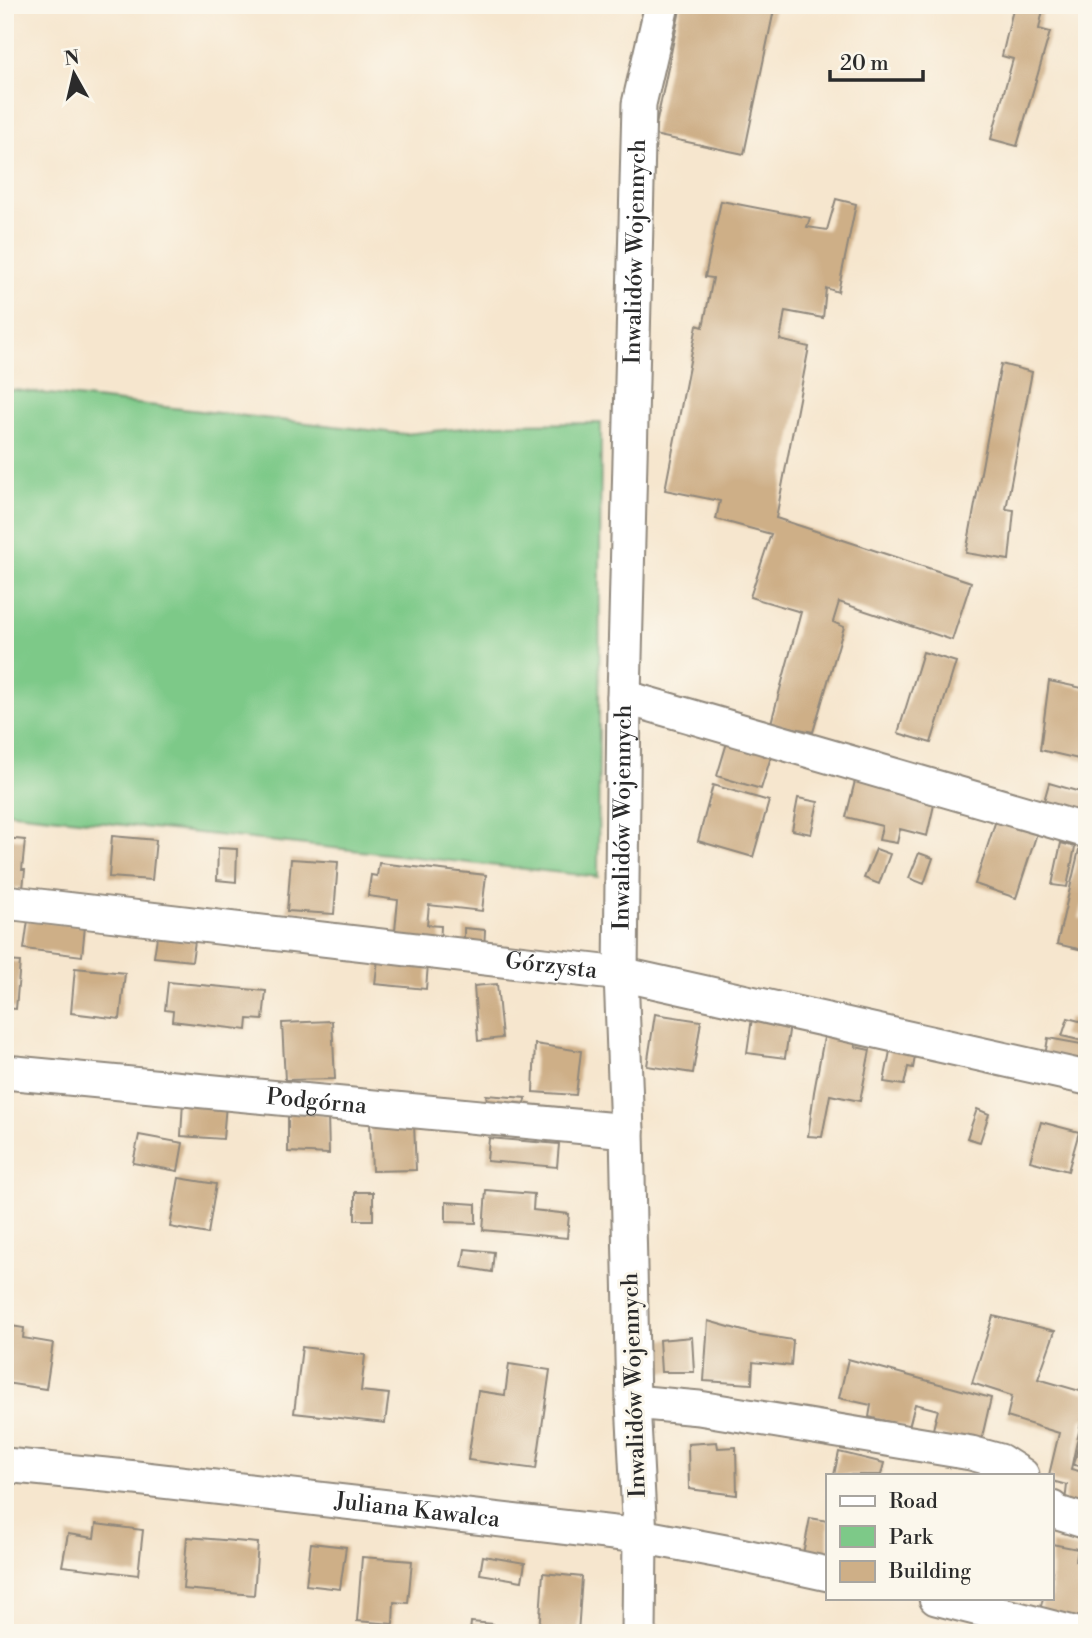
<svg xmlns="http://www.w3.org/2000/svg" width="1092" height="1638" viewBox="0 0 1092 1638" font-family="'Libre Bodoni',serif">
<style>
.green{fill:#7dc988;stroke:#547a5a;stroke-width:2}
.building{fill:#ceaf87}
.lines{fill:none;stroke-linecap:round;stroke-linejoin:round}
.minor-casing{stroke:#90887c;stroke-width:37}
.minor{stroke:#fff;stroke-width:33}
.labels{text-anchor:middle;dominant-baseline:central;stroke-width:6;stroke-linejoin:round;paint-order:stroke}
.street-label{font-size:23px;fill:#2b2b2b;stroke:#fbf7ec}
</style>
<rect width="100%" height="100%" fill="#fbf7ec"/>
<filter id="ink" filterUnits="userSpaceOnUse"><feTurbulence type="fractalNoise" baseFrequency=".0143" numOctaves="2"/><feDisplacementMap in="SourceGraphic" scale="14" xChannelSelector="R" yChannelSelector="G"/><feConvolveMatrix kernelMatrix="1 2 1 2 8 2 1 2 1" color-interpolation-filters="sRGB"/></filter>
<filter id="wash" filterUnits="userSpaceOnUse"><feTurbulence type="fractalNoise" baseFrequency=".00686" numOctaves="4" result="noise"/><feDisplacementMap in="SourceGraphic" scale="28" xChannelSelector="R" yChannelSelector="G"/><feGaussianBlur stdDeviation="1.57" result="paint"/><feColorMatrix in="noise" values="0 0 0 0 0 0 0 0 0 0 0 0 0 0 0 0 0 1.4 0 .05"/><feComposite in="paint" operator="in"/></filter>
<g filter="url(#wash)">
<rect width="100%" height="100%" fill="#f6e6ce"/>
<!-- green -->
<path class="green" d="M 5,389 L 405,434 L 500,424 L 601,423 L 598,877 L 5,812 Z"/>
<g id="blocks">
<!-- building -->
<path class="building" d="M 681,5 L 775,5 L 744,154 L 654,135 Z
M 1014,5 L 1044,5 L 1039,29 L 1050,32 L 1017,146 L 991,139 L 1013,59 L 1002,56 Z
M 836,199 L 856,204 L 838,292 L 826,288 L 823,318 L 785,311 L 780,340 L 809,347 L 776,518 L 971,582 L 952,640 L 839,602 L 833,622 L 844,627 L 813,732 L 771,723 L 801,612 L 750,597 L 771,534 L 716,519 L 720,501 L 665,490 L 697,325 L 703,327 L 713,278 L 705,277 L 721,201 L 810,218 L 807,227 L 827,230 Z
M 1001,364 L 1032,372 L 1006,509 L 1014,510 L 1009,560 L 966,553 Z
M 923,652 L 956,662 L 931,743 L 898,733 Z
M 1049,681 L 1087,689 L 1087,761 L 1040,750 Z
M 729,736 L 773,750 L 761,789 L 717,776 Z
M 856,777 L 936,796 L 927,836 L 900,829 L 897,843 L 879,840 L 882,826 L 846,817 Z
M 1049,783 L 1087,794 L 1087,821 L 1042,808 Z
M 713,785 L 769,801 L 753,857 L 698,841 Z
M 798,798 L 818,802 L 811,834 L 792,830 Z
M 998,814 L 1039,827 L 1016,898 L 975,884 Z
M 112,836 L 156,840 L 152,880 L 109,877 Z
M 5,838 L 25,840 L 22,870 L 25,870 L 23,888 L 5,887 Z
M 1081,841 L 1087,842 L 1087,905 L 1083,904 L 1079,918 L 1087,920 L 1087,951 L 1057,944 Z
M 1061,843 L 1075,847 L 1067,887 L 1052,885 Z
M 218,848 L 237,849 L 236,882 L 217,880 Z
M 876,849 L 890,854 L 879,884 L 864,878 Z
M 919,853 L 933,858 L 924,884 L 909,878 Z
M 291,859 L 338,862 L 334,914 L 287,911 Z
M 379,863 L 486,875 L 482,911 L 429,905 L 427,925 L 441,926 L 440,946 L 394,941 L 398,900 L 368,896 L 371,875 L 377,876 Z
M 28,920 L 85,926 L 82,956 L 24,949 Z
M 464,928 L 485,930 L 484,951 L 464,949 Z
M 157,937 L 195,941 L 192,961 L 154,957 Z
M 378,959 L 428,964 L 426,989 L 375,984 Z
M 5,961 L 20,962 L 16,1009 L 5,1008 Z
M 75,968 L 125,973 L 120,1019 L 71,1013 Z
M 168,982 L 266,991 L 263,1020 L 248,1019 L 247,1030 L 172,1021 L 173,1011 L 165,1010 Z
M 497,984 L 502,1038 L 478,1041 L 474,986 Z
M 655,1014 L 701,1021 L 693,1073 L 647,1066 Z
M 752,1018 L 790,1024 L 785,1058 L 747,1053 Z
M 1068,1018 L 1087,1023 L 1087,1042 L 1062,1036 Z
M 332,1021 L 335,1079 L 285,1080 L 282,1023 Z
M 825,1032 L 857,1037 L 855,1047 L 870,1050 L 860,1101 L 830,1095 L 822,1137 L 808,1136 L 814,1092 Z
M 1048,1038 L 1087,1045 L 1087,1070 L 1044,1062 Z
M 535,1044 L 581,1051 L 576,1095 L 533,1092 Z
M 891,1046 L 916,1051 L 913,1068 L 908,1067 L 904,1085 L 884,1082 Z
M 486,1095 L 526,1098 L 523,1114 L 488,1107 Z
M 183,1101 L 226,1104 L 223,1139 L 181,1136 Z
M 977,1109 L 989,1114 L 980,1142 L 967,1138 Z
M 288,1112 L 328,1115 L 329,1154 L 288,1152 Z
M 370,1122 L 414,1125 L 416,1170 L 372,1171 Z
M 1041,1122 L 1079,1132 L 1068,1171 L 1030,1161 Z
M 139,1135 L 183,1143 L 178,1171 L 133,1163 Z
M 489,1138 L 559,1144 L 557,1167 L 487,1161 Z
M 179,1178 L 216,1184 L 208,1234 L 170,1227 Z
M 486,1190 L 534,1194 L 533,1210 L 569,1214 L 567,1238 L 483,1230 Z
M 355,1192 L 373,1192 L 373,1220 L 355,1220 Z
M 446,1202 L 476,1204 L 476,1223 L 446,1222 Z
M 465,1249 L 494,1252 L 492,1272 L 462,1267 Z
M 993,1316 L 1055,1331 L 1038,1379 L 1087,1393 L 1087,1419 L 1082,1418 L 1071,1469 L 1087,1473 L 1087,1513 L 1064,1510 L 1067,1485 L 1052,1481 L 1052,1475 L 1049,1475 L 1059,1433 L 1007,1417 L 1012,1396 L 972,1383 Z
M 708,1321 L 754,1334 L 793,1340 L 791,1366 L 753,1362 L 752,1384 L 704,1381 Z
M 5,1325 L 24,1328 L 23,1338 L 53,1343 L 46,1389 L 5,1383 Z
M 692,1337 L 694,1372 L 661,1372 L 659,1340 Z
M 302,1347 L 365,1355 L 361,1391 L 389,1394 L 385,1423 L 294,1413 Z
M 848,1359 L 991,1398 L 980,1446 L 932,1433 L 938,1410 L 915,1404 L 909,1427 L 869,1417 L 871,1405 L 839,1398 Z
M 509,1364 L 550,1370 L 536,1469 L 468,1460 L 478,1391 L 505,1395 Z
M 1081,1434 L 1087,1435 L 1087,1467 L 1074,1465 Z
M 717,1442 L 718,1448 L 736,1447 L 737,1495 L 689,1489 L 688,1444 Z
M 839,1452 L 884,1463 L 881,1475 L 834,1475 Z
M 810,1518 L 828,1521 L 828,1569 L 801,1564 Z
M 96,1524 L 143,1530 L 138,1575 L 62,1566 L 68,1534 L 94,1538 Z
M 187,1537 L 258,1543 L 254,1595 L 183,1589 Z
M 311,1543 L 346,1547 L 340,1589 L 306,1585 Z
M 1052,1544 L 1078,1549 L 1076,1561 L 1087,1563 L 1087,1613 L 1083,1628 L 1038,1618 L 1043,1598 L 1052,1598 Z
M 483,1556 L 525,1563 L 522,1581 L 480,1574 Z
M 362,1557 L 412,1561 L 408,1603 L 394,1602 L 393,1624 L 357,1621 Z
M 543,1573 L 582,1577 L 578,1633 L 539,1633 Z
M 471,1622 L 493,1624 L 492,1633 L 470,1633 Z"/>
</g>
</g>
<g filter="url(#ink)">
<use href="#blocks" fill-opacity="0" stroke="#90887c" stroke-width="2"/>
<g class="lines">
<!-- minor casing -->
<g class="minor-casing">
<g id="minor">
<path d="M 624,697 L 1087,831"/>
<path id="s1" d="M 5,902 L 621,974 L 1087,1078"/>
<path id="s2" d="M 5,1072 L 627,1131"/>
<path d="M 633,1402 L 699,1408 L 971,1453 L 1000,1461 L 1022,1475"/>
<path id="s3" d="M 5,1465 L 136,1478 L 640,1536 L 736,1554 L 828,1574"/>
<path d="M 1052,1508 L 1055,1512 L 1087,1522"/>
<path d="M 936,1598 L 1073,1633"/>
<path id="s4" d="M 639,1633 L 640,1536 L 633,1402 L 627,1131 L 621,974 L 624,697 L 639,104 L 662,5"/>
</g>
</g>
<!-- minor -->
<use href="#minor" class="minor"/>
</g>
</g>
<g class="labels">
<!-- street labels -->
<g class="street-label">
<text stroke="none"><textPath href="#s4" startOffset="1382">Inwalidów Wojennych</textPath></text>
<text stroke="none"><textPath href="#s4" startOffset="816">Inwalidów Wojennych</textPath></text>
<text stroke="none"><textPath href="#s1" startOffset="550">Górzysta</textPath></text>
<text stroke="none"><textPath href="#s2" startOffset="313">Podgórna</textPath></text>
<text transform="translate(634 1385) rotate(-92)">Inwalidów Wojennych</text>
<text stroke="none"><textPath href="#s3" startOffset="415">Juliana Kawalca</textPath></text>
</g>
</g>
<!-- margin -->
<rect width="1092" height="1638" fill="none" stroke="#fbf7ec" stroke-width="28"/>
<!-- legend -->
<rect x="826" y="1474" width="228" height="126" fill="#fbf7ec" stroke="#a8a59f" stroke-width="2"/>
<rect x="840" y="1496" width="35" height="10" fill="#ffffff" stroke="#a8a59f" stroke-width="2"/>
<text x="889" y="1508" font-size="21" fill="#2b2b2b">Road</text>
<rect x="840" y="1526" width="35" height="21" fill="#7dc988" stroke="#a8a59f" stroke-width="2"/>
<text x="889" y="1544" font-size="21" fill="#2b2b2b">Park</text>
<rect x="840" y="1561" width="35" height="21" fill="#ceaf87" stroke="#a8a59f" stroke-width="2"/>
<text x="889" y="1578" font-size="21" fill="#2b2b2b">Building</text>
<!-- north arrow -->
<g transform="translate(74 74) rotate(352)" stroke="#fbf7ec" stroke-width="5" paint-order="stroke">
<path d="M0-5L12 26L0 18L-12 26Z" fill="#2b2b2b"/>
<text y="-10" font-size="19" font-weight="bold" text-anchor="middle" fill="#2b2b2b">N</text>
</g>
<!-- scale -->
<path d="M830 70v10h93v-10" fill="none" stroke="#2b2b2b" stroke-width="3.5"/>
<text x="840" y="70" font-size="21" fill="#2b2b2b" stroke="#fbf7ec" stroke-width="5" paint-order="stroke">20 m</text>
</svg>
